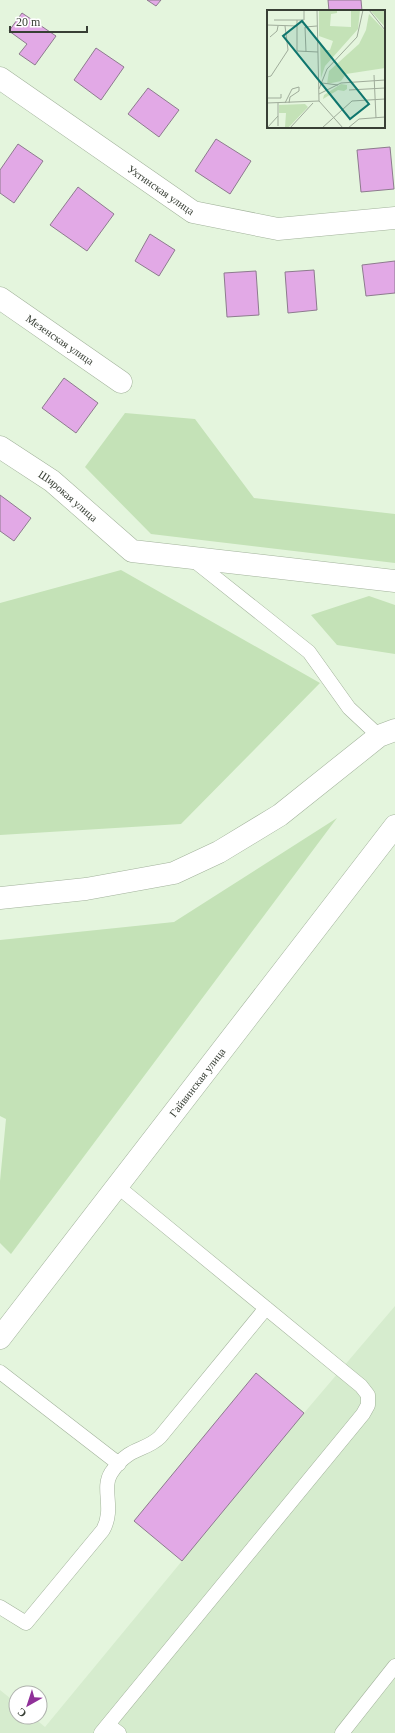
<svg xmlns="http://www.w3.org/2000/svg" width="395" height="1733" viewBox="0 0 395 1733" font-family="'Times New Roman',serif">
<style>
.built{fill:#d6ecce}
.green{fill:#c4e2b7}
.building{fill:#e2a9e6;stroke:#8d7b8e}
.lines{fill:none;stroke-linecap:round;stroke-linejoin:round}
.service-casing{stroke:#a2b29b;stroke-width:15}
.minor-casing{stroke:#a2b29b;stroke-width:23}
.secondary-casing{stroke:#a2b29b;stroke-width:23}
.service{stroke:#fff;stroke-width:14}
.minor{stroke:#fff;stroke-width:22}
.secondary{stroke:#fff;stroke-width:22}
.labels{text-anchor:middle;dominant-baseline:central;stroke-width:3;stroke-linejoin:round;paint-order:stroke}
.street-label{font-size:11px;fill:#383f35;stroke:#fff}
.inset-road{fill:none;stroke:#9fac9a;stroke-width:1}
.view{fill:#0f766e;fill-opacity:0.15;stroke:#0f766e;stroke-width:2}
.inset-edge{fill:none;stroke:#383f35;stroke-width:2}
</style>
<rect width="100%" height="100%" fill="#e4f5dd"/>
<!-- built -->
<path class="built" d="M 395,1306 L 395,1733 L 0,1733 L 0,1690 L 16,1703 L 16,1717 L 33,1717 L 45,1727 L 304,1413 Z"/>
<!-- green -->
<path class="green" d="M 125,413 L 195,419 L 254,498 L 395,514 L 395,563 L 151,534 L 85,467 Z
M 121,570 L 320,683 L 181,824 L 0,835 L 0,603 Z
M 369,596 L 395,605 L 395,654 L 337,645 L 311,615 Z
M 337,818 L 11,1254 L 0,1243 L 0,1181 L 6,1119 L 0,1116 L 0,940 L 174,922 Z"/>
<!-- building -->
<path class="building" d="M 147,0 L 161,0 L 156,6 Z
M 328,0 L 361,0 L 362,11 L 329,11 Z
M 22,13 L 56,36 L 35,65 L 19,54 L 27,44 L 9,31 Z
M 96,48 L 124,67 L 101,100 L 74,80 Z
M 148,88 L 179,110 L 159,137 L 128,114 Z
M 216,139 L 251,161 L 230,194 L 195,171 Z
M 18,144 L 43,161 L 14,203 L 0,193 L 0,170 Z
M 390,147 L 394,189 L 361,192 L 357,150 Z
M 78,187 L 114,214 L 87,251 L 50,225 Z
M 150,234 L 175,250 L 159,276 L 135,261 Z
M 395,261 L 395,293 L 366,296 L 362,265 Z
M 314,270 L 317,310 L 288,313 L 285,272 Z
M 256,271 L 259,315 L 227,317 L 224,273 Z
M 64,378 L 98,403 L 76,433 L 42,408 Z
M 0,495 L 31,518 L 14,541 L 0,531 Z
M 256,1373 L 304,1413 L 182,1561 L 134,1521 Z"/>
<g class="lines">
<!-- service casing -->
<g class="service-casing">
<path id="service" d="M 192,559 L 309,652 L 349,708 L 379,736
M 0,1372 L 119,1464
M 0,1607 L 26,1623 L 103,1530 C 115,1508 101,1489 111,1473 C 115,1467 122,1459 128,1455 C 138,1448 150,1447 160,1437 L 266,1308
M 108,1725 L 119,1733
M 101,1733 L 363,1414 L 368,1405 L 368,1395 L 361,1386 L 117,1186
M 342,1733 L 395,1666"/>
</g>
<!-- minor casing -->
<g class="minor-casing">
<g id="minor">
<path id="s1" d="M 0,78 L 193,212 L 278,229 L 395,218"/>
<path id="s2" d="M 0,298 L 121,382"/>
<path id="s3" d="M 0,447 L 52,481 L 132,551 L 395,581"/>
<path d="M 0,898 L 86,889 L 174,873 L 219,852 L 280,815 L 379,736 L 395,730"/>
</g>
</g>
<!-- secondary casing -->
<g class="secondary-casing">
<g id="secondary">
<path id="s4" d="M 0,1338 L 395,826"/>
</g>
</g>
<!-- service -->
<use href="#service" class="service"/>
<!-- minor -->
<use href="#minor" class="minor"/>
<!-- secondary -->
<use href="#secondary" class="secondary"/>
</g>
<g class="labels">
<!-- street labels -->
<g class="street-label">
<text stroke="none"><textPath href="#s1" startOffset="196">Ухтинская улица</textPath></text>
<text stroke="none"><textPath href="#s2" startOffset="73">Мезенская улица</textPath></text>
<text stroke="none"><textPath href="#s3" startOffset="84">Широкая улица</textPath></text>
<text stroke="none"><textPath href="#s4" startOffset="323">Гайвинская улица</textPath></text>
</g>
</g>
<!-- overview -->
<g transform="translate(267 10)">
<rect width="118" height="118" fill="#e4f5dd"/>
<path d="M 52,0 L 70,0 L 70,3 L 64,4 L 63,16 L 84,17 L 84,0 L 93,0 L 91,19 L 58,56 L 54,68 L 53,34 L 59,40 L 63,40 L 66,31 L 52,26 ZM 103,0 L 118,0 L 118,17 ZM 102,4 L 118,21 L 118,58 L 79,64 L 74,71 L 60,74 L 62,61 L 92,34 L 99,20 ZM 74,74 L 80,75 L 80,79 L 77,81 L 71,80 L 56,89 L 57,85 ZM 38,94 L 41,97 L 21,118 L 18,117 L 19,103 L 12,103 L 12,95 Z" fill="#c4e2b7"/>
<path class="inset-road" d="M 37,0 L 37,10 L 30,10 L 30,41 L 51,42M 50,0 L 52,91 L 76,118M 102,0 L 118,20M 7,10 L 30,10M 0,15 L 30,16M 3,27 L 10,21 L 11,16M 39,42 L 38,17 L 50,16M 107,65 L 109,108M 0,67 L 4,66 L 21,40 L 18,16M 55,73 L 71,75M 52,79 L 60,59 L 90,27 L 96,0M 82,80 L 118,78M 52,84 L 74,73 L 118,70M 0,88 L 14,88 L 14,84M 0,93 L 52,91M 18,93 L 25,79 L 32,77 L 32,81 L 23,87 L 22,93M 11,116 L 11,93M 0,118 L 11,106M 23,118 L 46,93M 55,118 L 85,91 L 118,89M 81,118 L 92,109 L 118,107"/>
<path class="view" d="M 35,11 L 102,94 L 83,109 L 16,26 Z"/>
<rect width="118" height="118" class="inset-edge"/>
</g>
<!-- north arrow -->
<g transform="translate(28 1705) rotate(219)"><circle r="19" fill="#ffffff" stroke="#afb2ae"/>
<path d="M0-3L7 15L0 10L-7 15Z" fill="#903099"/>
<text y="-6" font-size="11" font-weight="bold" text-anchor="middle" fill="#383f35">С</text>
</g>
<!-- scale -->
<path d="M10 26v6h77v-6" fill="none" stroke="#383f35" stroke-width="2"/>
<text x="16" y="26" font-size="12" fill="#383f35" stroke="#ffffff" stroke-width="3" paint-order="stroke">20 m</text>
</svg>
